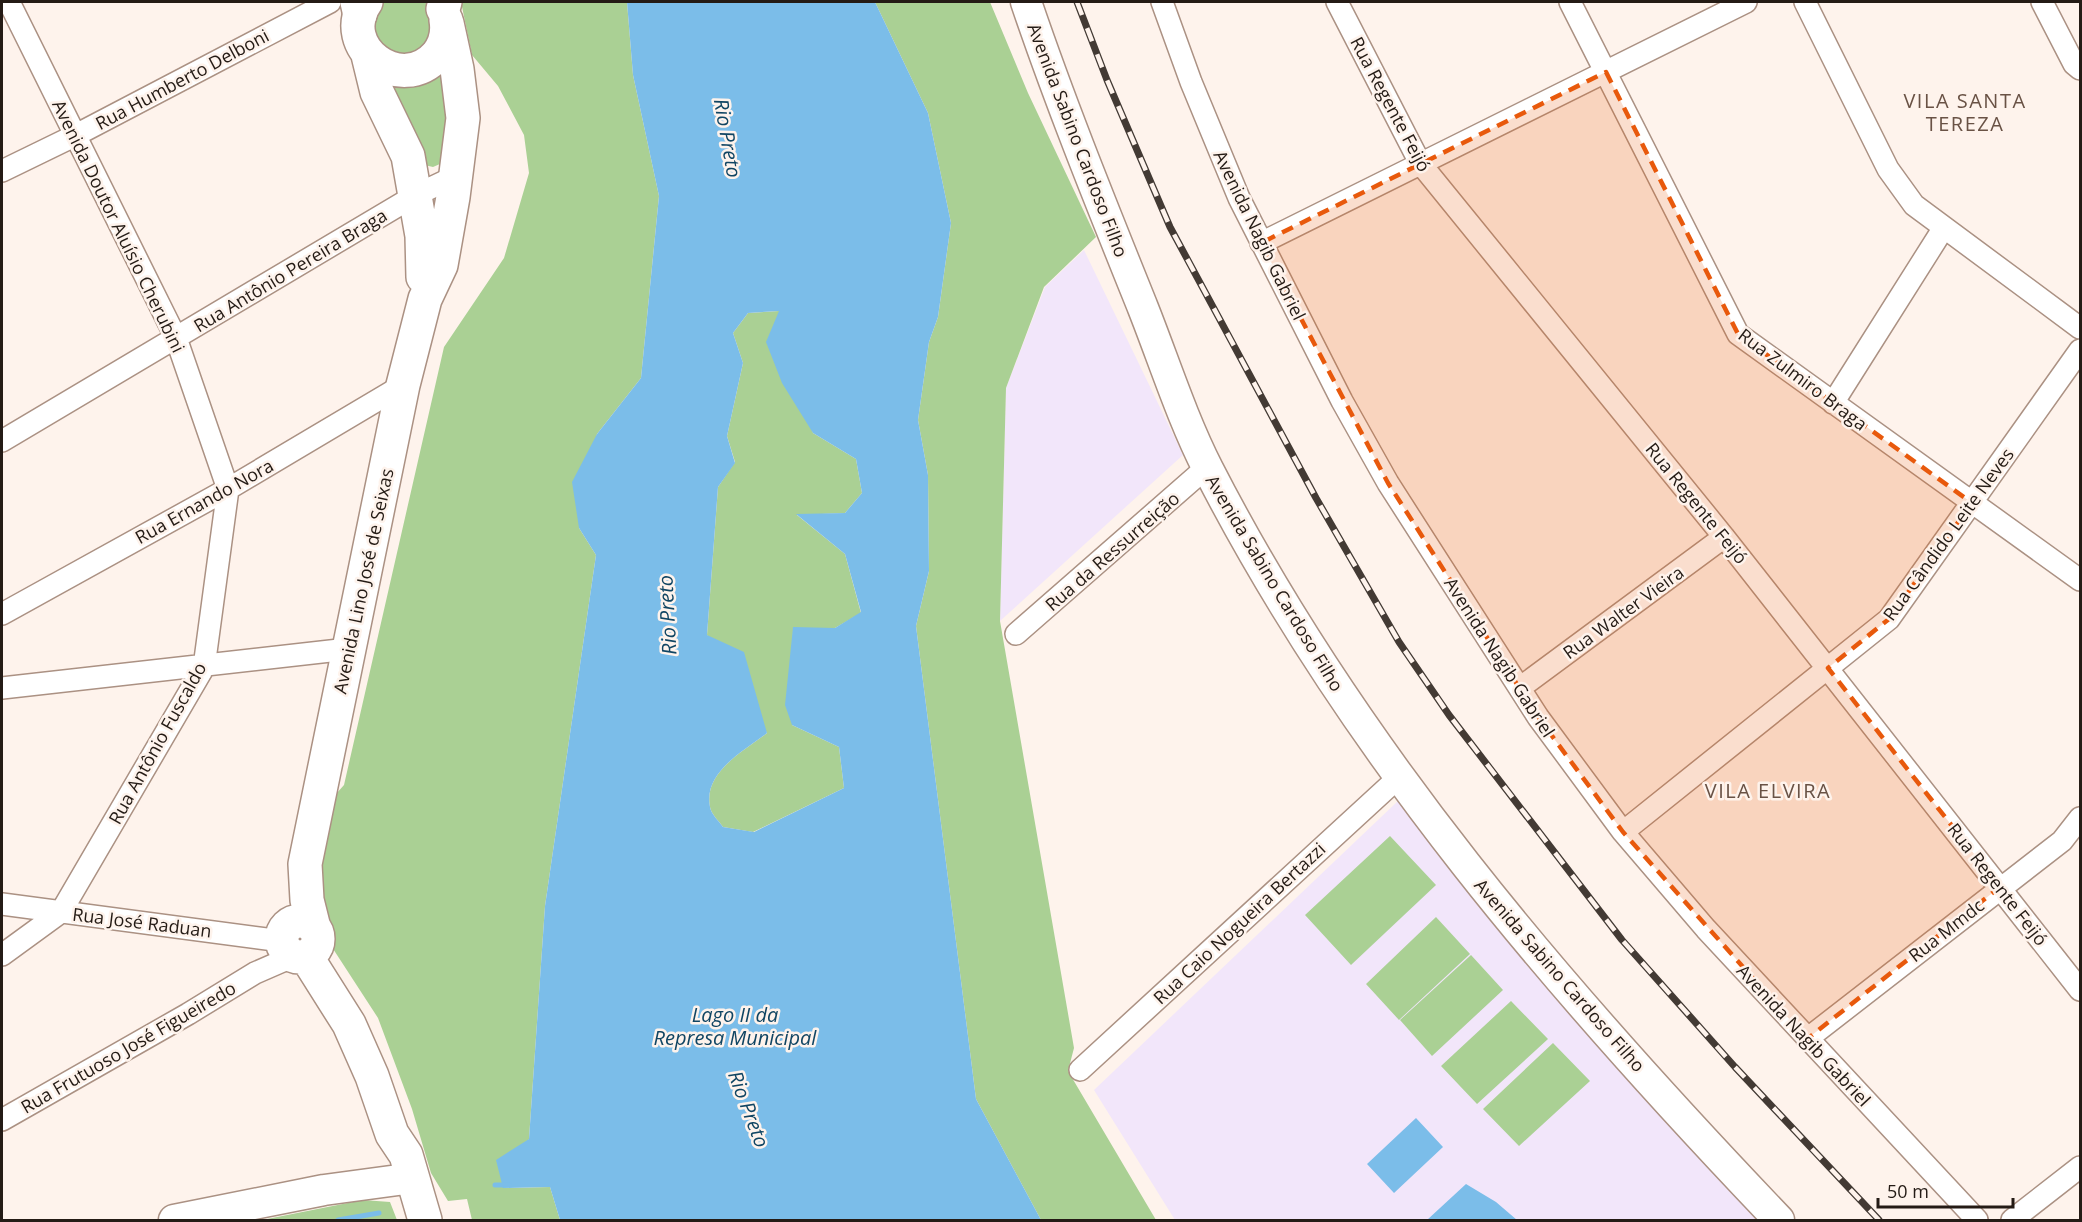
<svg xmlns="http://www.w3.org/2000/svg" width="2082" height="1222" viewBox="0 0 2082 1222" font-family="'Open Sans',sans-serif">
<style>
.education{fill:#f2e6fa}
.green{fill:#aad094}
.water{fill:#7bbde9;fill-rule:evenodd}
.lines{fill:none;stroke-linecap:round;stroke-linejoin:round}
.stream{stroke:#7bbde9;stroke-width:5}
.minor-casing{stroke:#ab9183;stroke-width:24}
.secondary-casing{stroke:#ab9183;stroke-width:33}
.primary-casing{stroke:#ab9183;stroke-width:36}
.motorway-casing{stroke:#ab9183;stroke-width:36}
.minor{stroke:#fff;stroke-width:21}
.secondary{stroke:#fff;stroke-width:30}
.primary{stroke:#fff;stroke-width:33}
.motorway{stroke:#fff;stroke-width:33}
.rail-casing{stroke:#433a34;stroke-width:7}
.rail{stroke:#fef3ec;stroke-width:4.5;stroke-dasharray:14;stroke-linecap:butt}
.marked{fill:#e8590c;fill-opacity:0.2;stroke:#e8590c;stroke-width:4.5;stroke-dasharray:12 8;stroke-linejoin:round}
.labels{text-anchor:middle;dominant-baseline:central;stroke-width:5;stroke-linejoin:round;paint-order:stroke}
.street-label{font-size:18px;fill:#241b15;stroke:#fef3ec}
.neighbourhood-label{font-size:20px;letter-spacing:1.5px;fill:#695245;stroke:#fef3ec}
.water-label{font-size:20px;font-style:italic;fill:#104563;stroke:#fef3ec}
</style>
<rect width="100%" height="100%" fill="#fef3ec"/>
<!-- education -->
<path class="education" d="M 1084,250 L 1183,455 L 1000,621 L 1006,388 L 1045,287 Z
M 1399,800 L 1768,1220 L 1175,1220 L 1094,1090 Z"/>
<!-- green -->
<path class="green" d="M 380,2 L 426,2 L 431,8 L 432,40 L 407,58 L 378,46 L 372,15 Z
M 461,2 L 627,2 L 633,75 L 659,196 L 641,378 L 597,434 L 579,528 L 596,555 L 545,906 L 529,1139 L 503,1188 L 550,1187 L 560,1220 L 472,1220 L 467,1199 L 448,1201 L 431,1173 L 412,1109 L 378,1018 L 326,938 L 317,875 L 336,794 L 344,785 L 444,347 L 504,258 L 529,173 L 524,135 L 498,86 L 472,55 Z
M 875,2 L 990,2 L 1028,93 L 1096,237 L 1044,287 L 1006,388 L 1000,621 L 1074,1048 L 1068,1071 L 1156,1220 L 1041,1220 L 976,1099 L 916,626 L 929,571 L 928,475 L 918,420 L 929,342 L 938,317 L 951,223 L 928,113 Z
M 444,61 L 447,161 L 433,167 L 420,164 L 389,85 Z
M 779,311 L 813,433 L 856,459 L 862,493 L 845,513 L 797,515 L 845,554 L 861,613 L 835,628 L 793,628 L 792,725 L 839,747 L 844,788 L 753,832 L 723,827 C 719,821 711,814 710,807 C 703,772 744,751 767,733 L 707,635 L 718,487 L 735,462 L 727,436 L 743,363 L 733,333 L 748,313 Z
M 1390,836 L 1436,885 L 1351,965 L 1305,915 Z
M 1436,917 L 1470,954 L 1399,1020 L 1366,984 Z
M 1471,955 L 1503,990 L 1432,1056 L 1400,1020 Z
M 1511,1001 L 1548,1039 L 1477,1104 L 1441,1066 Z
M 1553,1043 L 1590,1081 L 1519,1146 L 1483,1109 Z
M 363,1200 L 390,1202 L 397,1220 L 262,1220 Z"/>
<!-- water -->
<path class="water" d="M 627,2 L 875,2 L 928,113 L 951,223 L 938,317 L 929,342 L 918,420 L 928,475 L 929,571 L 916,626 L 976,1099 L 1041,1220 L 560,1220 L 550,1187 L 503,1188 L 496,1160 L 529,1139 L 545,906 L 596,555 L 579,528 L 572,482 L 597,434 L 641,378 L 659,196 L 633,75 ZM 779,311 L 766,342 L 782,383 L 813,433 L 856,459 L 862,493 L 845,513 L 796,514 L 845,554 L 861,612 L 835,628 L 793,627 L 785,705 L 792,725 L 839,747 L 844,788 L 754,832 L 723,827 C 719,821 711,814 710,807 C 703,772 744,751 767,733 L 744,652 L 707,635 L 718,487 L 735,463 L 727,436 L 743,363 L 733,333 L 748,313 Z
M 1416,1118 L 1443,1147 L 1394,1193 L 1367,1164 Z
M 1466,1184 L 1496,1202 L 1517,1220 L 1427,1220 Z"/>
<g class="lines">
<!-- stream -->
<path class="stream" d="M 495,1185 L 509,1185
M 338,1220 L 379,1213"/>
<!-- minor casing -->
<g class="minor-casing">
<path id="minor" d="M 1162,2 L 1191,82 L 1239,198 L 1342,401 L 1388,483 L 1538,717 L 1623,832 L 1706,929 L 1977,1220
M 1337,2 L 1420,163 L 1724,537 L 2080,990
M 1570,2 L 1738,334 L 2080,580
M 1805,2 L 1888,169 L 1914,205 L 2080,328
M 2042,2 L 2074,64 L 2080,69
M 2,171 L 76,135 L 330,2
M 1261,243 L 1746,2
M 1833,403 L 1943,229
M 2,441 L 416,195 L 456,176
M 2,614 L 228,489 L 403,385
M 1016,634 L 1207,467
M 1521,687 L 1724,537
M 2,688 L 348,649
M 1623,832 L 1889,619 L 2080,350
M 2,904 L 282,941
M 2,955 L 61,912 L 204,667 L 228,489 L 176,338 L 9,2
M 1807,1039 L 2062,841 L 2080,818
M 1080,1070 L 1399,777
M 2,1120 L 188,1014 L 255,973 L 294,956
M 2012,1220 L 2080,1167"/>
</g>
<!-- secondary casing -->
<g class="secondary-casing">
<path id="secondary" d="M 1026,2 C 1061,105 1102,206 1143,308 C 1164,361 1182,418 1208,469 C 1352,750 1562,993 1779,1220
M 174,1220 L 324,1190 L 413,1178"/>
</g>
<!-- primary casing -->
<g class="primary-casing">
<path id="primary" d="M 366,2 C 335,47 401,96 437,55 C 445,45 448,32 446,20
M 368,55 L 377,92 L 408,156 L 422,236 L 423,277
M282 939a18 18 0 1 1 36 0a18 18 0 1 1-36 0Z
M 314,928 L 307,900 L 305,864 L 403,385 L 425,299 L 441,265 L 453,197 L 463,118 L 457,69 L 447,23
M 306,956 L 349,1024 L 372,1076 L 392,1134 L 406,1155 L 425,1220"/>
</g>
<!-- motorway casing -->
<g class="motorway-casing">
<path id="motorway" d="M 357,2 L 360,15
M 443,9 L 445,2"/>
</g>
<!-- minor -->
<use href="#minor" class="minor"/>
<!-- secondary -->
<use href="#secondary" class="secondary"/>
<!-- primary -->
<use href="#primary" class="primary"/>
<!-- motorway -->
<use href="#motorway" class="motorway"/>
<!-- rail casing -->
<g class="rail-casing">
<path id="rail" d="M 1077,2 L 1107,80 L 1170,227 L 1316,498 L 1399,642 L 1449,715 L 1622,940 L 1735,1067 L 1879,1220"/>
</g>
<!-- rail -->
<use href="#rail" class="rail"/>
</g>
<!-- marked area -->
<path class="marked" d="M 1606,72 L 1738,334 L 1972,503 L 1889,619 L 1828,668 L 2000,887 L 1807,1039 L 1623,832 L 1538,717 L 1388,483 L 1261,243 Z"/>
<g class="labels">
<!-- street labels -->
<g class="street-label">
<text transform="translate(182 79) rotate(-28)">Rua Humberto Delboni</text>
<text transform="translate(1391 104) rotate(62)">Rua Regente Feijó</text>
<text transform="translate(1078 140) rotate(69)">Avenida Sabino Cardoso Filho</text>
<text transform="translate(119 226) rotate(64)">Avenida Doutor Aluísio Cherubini</text>
<text transform="translate(1260 235) rotate(64)">Avenida Nagib Gabriel</text>
<text transform="translate(290 270) rotate(-31)">Rua Antônio Pereira Braga</text>
<text transform="translate(1803 379) rotate(37)">Rua Zulmiro Braga</text>
<text transform="translate(204 501) rotate(-29)">Rua Ernando Nora</text>
<text transform="translate(1697 503) rotate(51)">Rua Regente Feijó</text>
<text transform="translate(1948 534) rotate(-54)">Rua Cândido Leite Neves</text>
<text transform="translate(1112 551) rotate(-41)">Rua da Ressurreição</text>
<text transform="translate(363 581) rotate(-78)">Avenida Lino José de Seixas</text>
<text transform="translate(1275 583) rotate(59)">Avenida Sabino Cardoso Filho</text>
<text transform="translate(1623 612) rotate(-36)">Rua Walter Vieira</text>
<text transform="translate(1500 657) rotate(57)">Avenida Nagib Gabriel</text>
<text transform="translate(157 743) rotate(-61)">Rua Antônio Fuscaldo</text>
<text transform="translate(1998 884) rotate(52)">Rua Regente Feijó</text>
<text transform="translate(142 922) rotate(7)">Rua José Raduan</text>
<text transform="translate(1239 923) rotate(-43)">Rua Caio Nogueira Bertazzi</text>
<text transform="translate(1946 930) rotate(-38)">Rua Mmdc</text>
<text transform="translate(1560 975) rotate(49)">Avenida Sabino Cardoso Filho</text>
<text transform="translate(1804 1035) rotate(47)">Avenida Nagib Gabriel</text>
<text transform="translate(128 1047) rotate(-30)">Rua Frutuoso José Figueiredo</text>
</g>
<!-- neighbourhood labels -->
<g class="neighbourhood-label">
<text x="1965" y="100">VILA SANTA<tspan x="1965" dy="23">TEREZA</tspan></text>
<text x="1768" y="790">VILA ELVIRA</text>
</g>
<!-- water labels -->
<g class="water-label">
<text transform="translate(728 138) rotate(80)">Rio Preto</text>
<text transform="translate(667 615) rotate(-93)">Rio Preto</text>
<text x="735" y="1014">Lago II da<tspan x="735" dy="23">Represa Municipal</tspan></text>
<text transform="translate(749 1109) rotate(69)">Rio Preto</text>
</g>
</g>
<!-- border -->
<rect width="2082" height="1222" fill="none" stroke="#241b15" stroke-width="6"/>
<!-- scale -->
<path d="M1878 1198v9h135v-9" fill="none" stroke="#241b15" stroke-width="3"/>
<text x="1887" y="1198" font-size="18" fill="#241b15" stroke="#fef3ec" stroke-width="4.5" paint-order="stroke">50 m</text>
</svg>
